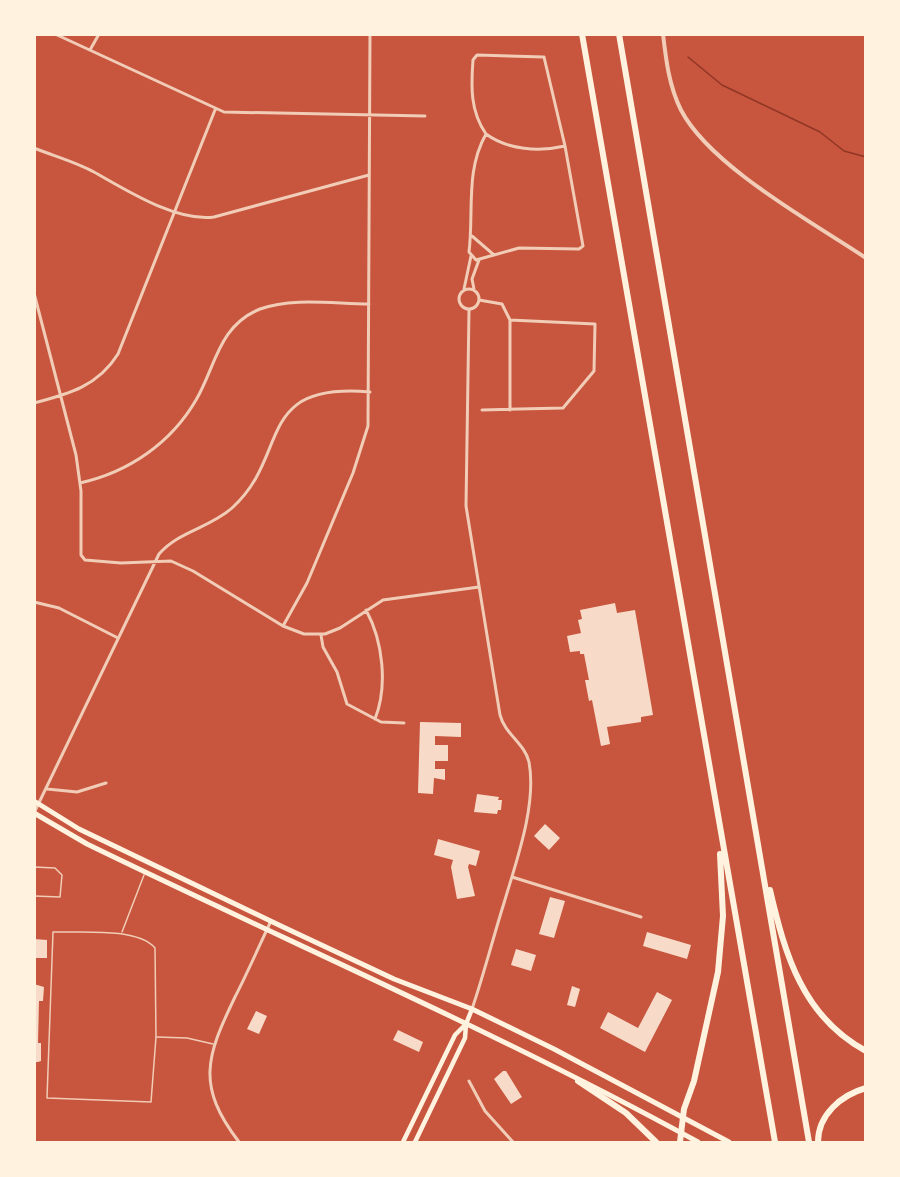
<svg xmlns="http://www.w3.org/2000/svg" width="900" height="1177" viewBox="0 0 900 1177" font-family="Montserrat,sans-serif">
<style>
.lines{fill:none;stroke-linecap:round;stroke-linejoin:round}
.stream{stroke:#8f3625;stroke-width:1.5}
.building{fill:#f7dbc8}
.service{stroke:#f1ccb7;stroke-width:1.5}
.minor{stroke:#f1ccb7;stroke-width:3}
.tertiary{stroke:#f1ccb7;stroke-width:4}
.secondary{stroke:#fff3e0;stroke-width:4.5}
.primary{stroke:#fff3e0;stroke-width:5}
.motorway{stroke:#fff3e0;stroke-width:6}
</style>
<rect width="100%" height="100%" fill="#c8553d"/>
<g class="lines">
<!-- stream -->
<path class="stream" d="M 688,57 L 722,85 L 820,132 L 844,151 L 866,157"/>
</g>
<!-- building -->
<path class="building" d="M 615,603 L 617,613 L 635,610 L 653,715 L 641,717 L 641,722 L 607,727 L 610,744 L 601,746 L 592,700 L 589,701 L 585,680 L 589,680 L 584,654 L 580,654 L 580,651 L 570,652 L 567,636 L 581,633 L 578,620 L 582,619 L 580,610 Z
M 420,722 L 461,723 L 461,737 L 435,736 L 435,745 L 448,745 L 448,761 L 435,761 L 435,769 L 445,769 L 445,780 L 434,778 L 433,794 L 418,793 Z
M 477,794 L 499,797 L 498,800 L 502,800 L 501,810 L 498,810 L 497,814 L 474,812 Z
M 545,824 L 560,838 L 549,850 L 534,836 Z
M 438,839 L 480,851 L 476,866 L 469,864 L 468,867 L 475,896 L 457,899 L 451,867 L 453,860 L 434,855 Z
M 550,897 L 565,901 L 554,938 L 539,934 Z
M 647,932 L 691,945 L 687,959 L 643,946 Z
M 34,939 L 47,940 L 47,958 L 34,958 Z
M 516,949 L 536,955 L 531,971 L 511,965 Z
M 34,984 L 44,987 L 43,1001 L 39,1001 L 38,1043 L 41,1043 L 41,1061 L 38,1062 L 34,1062 Z
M 572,986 L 580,989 L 575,1007 L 567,1005 Z
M 657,992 L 672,1000 L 645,1052 L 600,1028 L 608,1012 L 638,1028 Z
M 256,1011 L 267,1016 L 259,1034 L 247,1029 Z
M 398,1030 L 423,1042 L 419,1052 L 393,1040 Z
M 503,1071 L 506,1071 L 522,1097 L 511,1104 L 494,1079 Z"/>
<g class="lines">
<!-- service -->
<path class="service" d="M 34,867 L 55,868 L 62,875 L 60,897 L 34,896
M 53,932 C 79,933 137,927 155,948 L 156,1037 L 151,1102 L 47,1098 Z
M 122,932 L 144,875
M 157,1037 L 187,1038 L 213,1044"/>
<!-- minor -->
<path class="minor" d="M 55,34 L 224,112 L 425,116
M 90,50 L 99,34
M 486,134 C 508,150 539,152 565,146 L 544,57 L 477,55 L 473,60 C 471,86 470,111 486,134 C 465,171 474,212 469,252 L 476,260 L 519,248 L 579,249 L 583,246 L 565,146
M 34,148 C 54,156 76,162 94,172 C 126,190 176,222 214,217 L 369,175
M 472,236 L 494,255
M459 299a10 10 0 1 1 20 0a10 10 0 1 1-20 0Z
M 464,289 L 471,256
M 474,289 L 472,279 L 479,260
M 34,293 L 76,455 L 81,491 L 81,555 L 85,560 L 121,563 L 171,561 L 193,571 L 283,626 L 304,634 L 325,634 L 340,628 L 383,600 L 479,587
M 479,300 L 502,304 L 510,320 L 510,410
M 469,310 L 466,506 L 500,715 C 505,734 525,744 529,762 C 537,805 516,862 504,903 C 493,938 484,974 472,1009
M 34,403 C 69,394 98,386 118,354 L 215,110
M 482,410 L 563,408 L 594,371 L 595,324 L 510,320
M 80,483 C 129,472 171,443 196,400 C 216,366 218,326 260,309 C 293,297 335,304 369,304
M 34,602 L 59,608 L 118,638
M 366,610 C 383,641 388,686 375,719
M 283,626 L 307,583 L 353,473 L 368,426 L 370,34
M 321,635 L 323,647 L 337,672 L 347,704 L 381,722 L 404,723
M 47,789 L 77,792 L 106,783
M 34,813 L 159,554 C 179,531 210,528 232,508 C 291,455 253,382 370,392
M 512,877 L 641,917
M 469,1081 L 485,1111 L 513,1142
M 239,1142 C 196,1086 206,1057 235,997 C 248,972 259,946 271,921"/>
<!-- tertiary -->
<path class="tertiary" d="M 663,34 C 666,60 669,86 681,110 C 710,166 812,222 866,258"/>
<!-- secondary -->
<path class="secondary" d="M 403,1142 L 455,1035 L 466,1024
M 415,1142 L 465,1038 L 466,1024 L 472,1009"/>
<!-- primary -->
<path class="primary" d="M 34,801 L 79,829 L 281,926 L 394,979 L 472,1009 L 554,1049 L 729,1142
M 34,813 L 87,844 C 290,943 499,1033 698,1142"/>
<!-- motorway -->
<path class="motorway" d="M 582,34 L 775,1142
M 619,34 L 809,1142
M 770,890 C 785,955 803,1017 866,1051
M 578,1081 L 626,1113 L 656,1142
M 680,1142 L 684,1109 L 694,1081 L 718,972 L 723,916 L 720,854
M 818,1142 C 818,1115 841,1095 866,1088"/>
</g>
<!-- border -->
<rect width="900" height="1177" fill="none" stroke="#fff3e0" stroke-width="72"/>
</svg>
